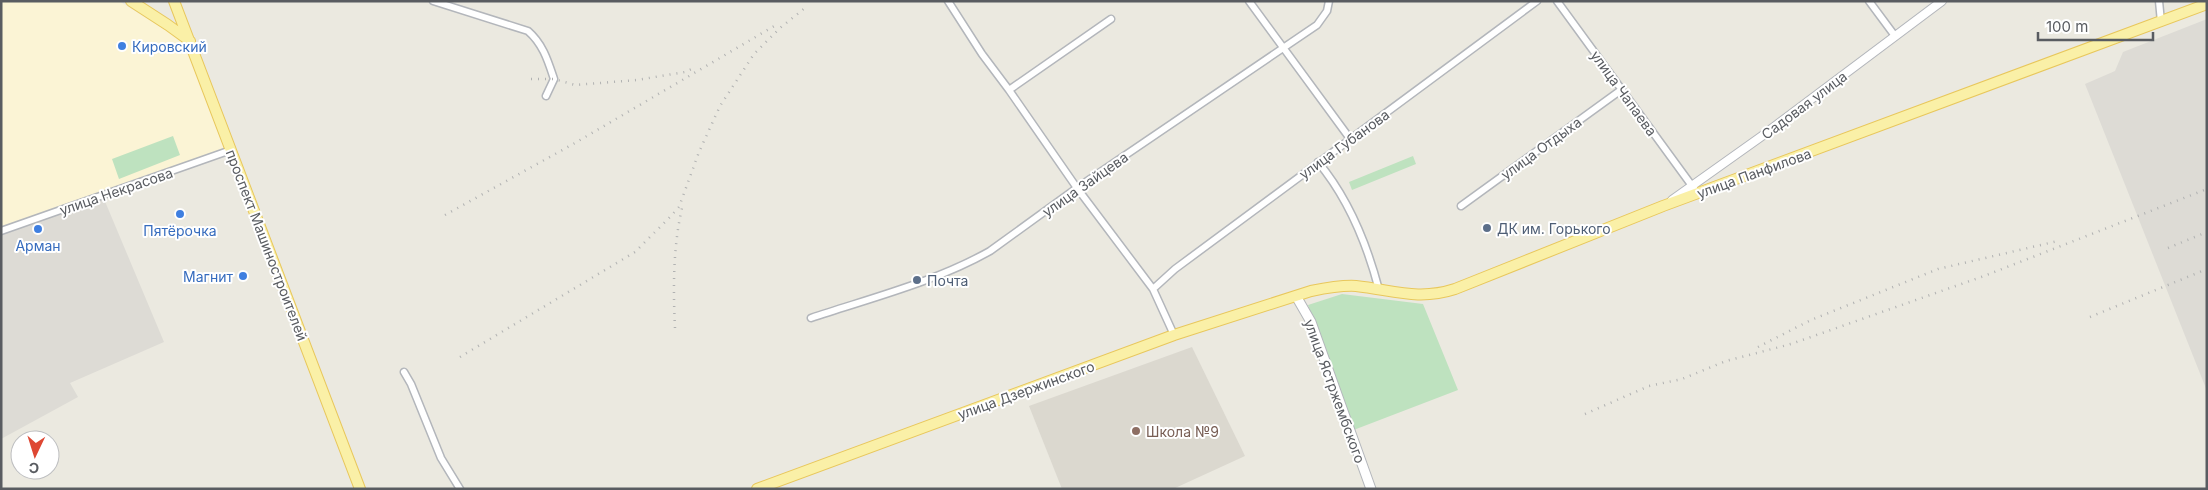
<svg xmlns="http://www.w3.org/2000/svg" width="2208" height="490" viewBox="0 0 2208 490" font-family="Inter,sans-serif">
<style>
.commercial{fill:#fbf4d5}
.industrial{fill:#dddbd5}
.education{fill:#dbd8cf}
.green{fill:#bee2bf}
.lines{fill:none;stroke-linecap:round;stroke-linejoin:round}
.minor-casing{stroke:#b3b6bb;stroke-width:9}
.tertiary-casing{stroke:#b3b6bb;stroke-width:10}
.secondary-casing{stroke:#b4b7bc;stroke-width:11}
.primary-casing{stroke:#e8c75c;stroke-width:12}
.minor{stroke:#fff;stroke-width:6}
.tertiary{stroke:#fff;stroke-width:8}
.secondary{stroke:#fff;stroke-width:9}
.primary{stroke:#faf0a7;stroke-width:10}
.rail{stroke:#b1b2b2;stroke-width:2.5;stroke-dasharray:1 6;stroke-linecap:butt}
.shop-dot{fill:#3f7fe0;stroke:#fff;stroke-width:2}
.service-dot{fill:#5c6f8a;stroke:#fff;stroke-width:2}
.education-dot{fill:#8d6e63;stroke:#fff;stroke-width:2}
.labels{text-anchor:middle;dominant-baseline:central;stroke-width:4;stroke-linejoin:round;paint-order:stroke}
.shop-label{font-size:14px;fill:#366cbe;stroke:#fff}
.street-label{font-size:14px;fill:#595c61;stroke:#fff}
.service-label{font-size:14px;fill:#4e5e75;stroke:#fff;text-anchor:start}
.education-label{font-size:14px;fill:#785e54;stroke:#fff;text-anchor:start}
</style>
<rect width="100%" height="100%" fill="#ebe9e0"/>
<!-- commercial -->
<path class="commercial" d="M 1,1 L 119,1 L 185,42 L 225,148 L 1,227 Z"/>
<!-- industrial -->
<path class="industrial" d="M 2207,19 L 2207,391 L 2085,84 L 2115,71 L 2123,52 Z
M 104,199 L 164,342 L 70,383 L 78,397 L 1,439 L 1,235 Z"/>
<!-- education -->
<path class="education" d="M 1192,347 L 1245,456 L 1173,489 L 1062,489 L 1029,406 Z"/>
<!-- green -->
<path class="green" d="M 173,136 L 180,155 L 119,179 L 112,159 Z
M 1413,156 L 1416,164 L 1352,190 L 1349,182 Z
M 1342,294 L 1423,304 L 1458,390 L 1351,431 L 1308,305 Z"/>
<g class="lines">
<!-- minor casing -->
<g class="minor-casing">
<path id="minor" d="M 433,1 L 528,31 C 543,44 548,61 554,79 L 546,96
M 948,1 L 982,54 L 1009,90 L 1077,188 L 1153,289 L 1174,335
M 1249,1 L 1351,140
M 1557,1 L 1695,190
M 1869,1 L 1895,36
M 2159,1 L 2161,22
M 1009,90 L 1111,19
M 1318,162 C 1348,198 1367,244 1379,290
M 1461,206 L 1621,90
M 1,231 L 231,150
M 1153,289 L 1175,269 L 1537,1
M 811,318 C 871,298 935,282 990,251 L 1077,188 L 1317,25 L 1327,11 L 1329,1
M 404,372 L 411,384 L 441,458 L 460,489"/>
</g>
<!-- tertiary casing -->
<g class="tertiary-casing">
<path id="tertiary" d="M 1672,200 L 1762,136 L 1942,1"/>
</g>
<!-- secondary casing -->
<g class="secondary-casing">
<path id="secondary" d="M 1296,296 L 1311,322 L 1371,489"/>
</g>
<!-- primary casing -->
<g class="primary-casing">
<path id="primary" d="M 131,1 L 168,25 L 190,41
M 174,1 L 360,489
M 757,489 L 1174,335 L 1311,291 C 1326,288 1341,285 1356,286 C 1393,290 1418,301 1455,289 L 1663,206 L 2207,4"/>
</g>
<!-- minor -->
<use href="#minor" class="minor"/>
<!-- tertiary -->
<use href="#tertiary" class="tertiary"/>
<!-- secondary -->
<use href="#secondary" class="secondary"/>
<!-- primary -->
<use href="#primary" class="primary"/>
<!-- rail -->
<path class="rail" d="M 531,79 L 554,79 L 575,85 L 637,80 L 685,72 L 696,67
M 445,215 L 575,143 L 776,25
M 2168,248 L 2207,232
M 2090,317 L 2207,269
M 675,328 C 673,287 673,244 683,204
M 1758,347 L 1811,320 L 1938,269 L 2058,241
M 460,357 L 635,252 L 670,217 L 679,207 L 699,152 L 720,106 L 754,54 L 780,28 L 805,8
M 1585,414 L 1649,386 L 1682,379 L 1726,361 L 1791,344 L 1984,276 L 2207,189"/>
</g>
<!-- markers -->
<g class="shop-dot">
<circle cx="122" cy="46" r="5"/>
<circle cx="180" cy="214" r="5"/>
<circle cx="38" cy="229" r="5"/>
<circle cx="243" cy="276" r="5"/>
</g>
<g class="service-dot">
<circle cx="1487" cy="228" r="5"/>
<circle cx="917" cy="280" r="5"/>
</g>
<circle class="education-dot" cx="1136" cy="431" r="5"/>
<g class="labels">
<!-- shop labels -->
<g class="shop-label">
<text x="132" y="46" text-anchor="start">Кировский</text>
<text x="180" y="230">Пятёрочка</text>
<text x="38" y="245">Арман</text>
<text x="233" y="276" text-anchor="end">Магнит</text>
</g>
<!-- street labels -->
<g class="street-label">
<text transform="translate(1624 93) rotate(54)">улица Чапаева</text>
<text transform="translate(1804 105) rotate(-37)">Садовая улица</text>
<text transform="translate(1344 144) rotate(-36)">улица Губанова</text>
<text transform="translate(1541 148) rotate(-36)">улица Отдыха</text>
<text transform="translate(1754 173) rotate(-20)">улица Панфилова</text>
<text transform="translate(1085 184) rotate(-35)">улица Зайцева</text>
<text transform="translate(116 191) rotate(-19)">улица Некрасова</text>
<text transform="translate(267 245) rotate(69)">проспект Машиностроителей</text>
<text transform="translate(1026 390) rotate(-20)">улица Дзержинского</text>
<text transform="translate(1335 391) rotate(70)">улица Ястржембского</text>
</g>
<!-- service labels -->
<g class="service-label">
<text x="1497" y="228">ДК им. Горького</text>
<text x="927" y="280">Почта</text>
</g>
<!-- education labels -->
<g class="education-label">
<text x="1146" y="431">Школа №9</text>
</g>
</g>
<!-- border -->
<rect width="2208" height="490" fill="none" stroke="#595c61" stroke-width="5"/>
<!-- north arrow -->
<g transform="translate(35 455) rotate(184)"><circle r="24" fill="#ffffff" stroke="#bdbec0"/>
<path d="M0-4L9 19L0 12L-9 19Z" fill="#de4733"/>
<text y="-8" font-size="14" font-weight="bold" text-anchor="middle" fill="#595c61">С</text>
</g>
<!-- scale -->
<path d="M2038 32v8h115v-8" fill="none" stroke="#595c61" stroke-width="2.5"/>
<text x="2046" y="32" font-size="15" fill="#595c61" stroke="#ffffff" stroke-width="4" paint-order="stroke">100 m</text>
</svg>
